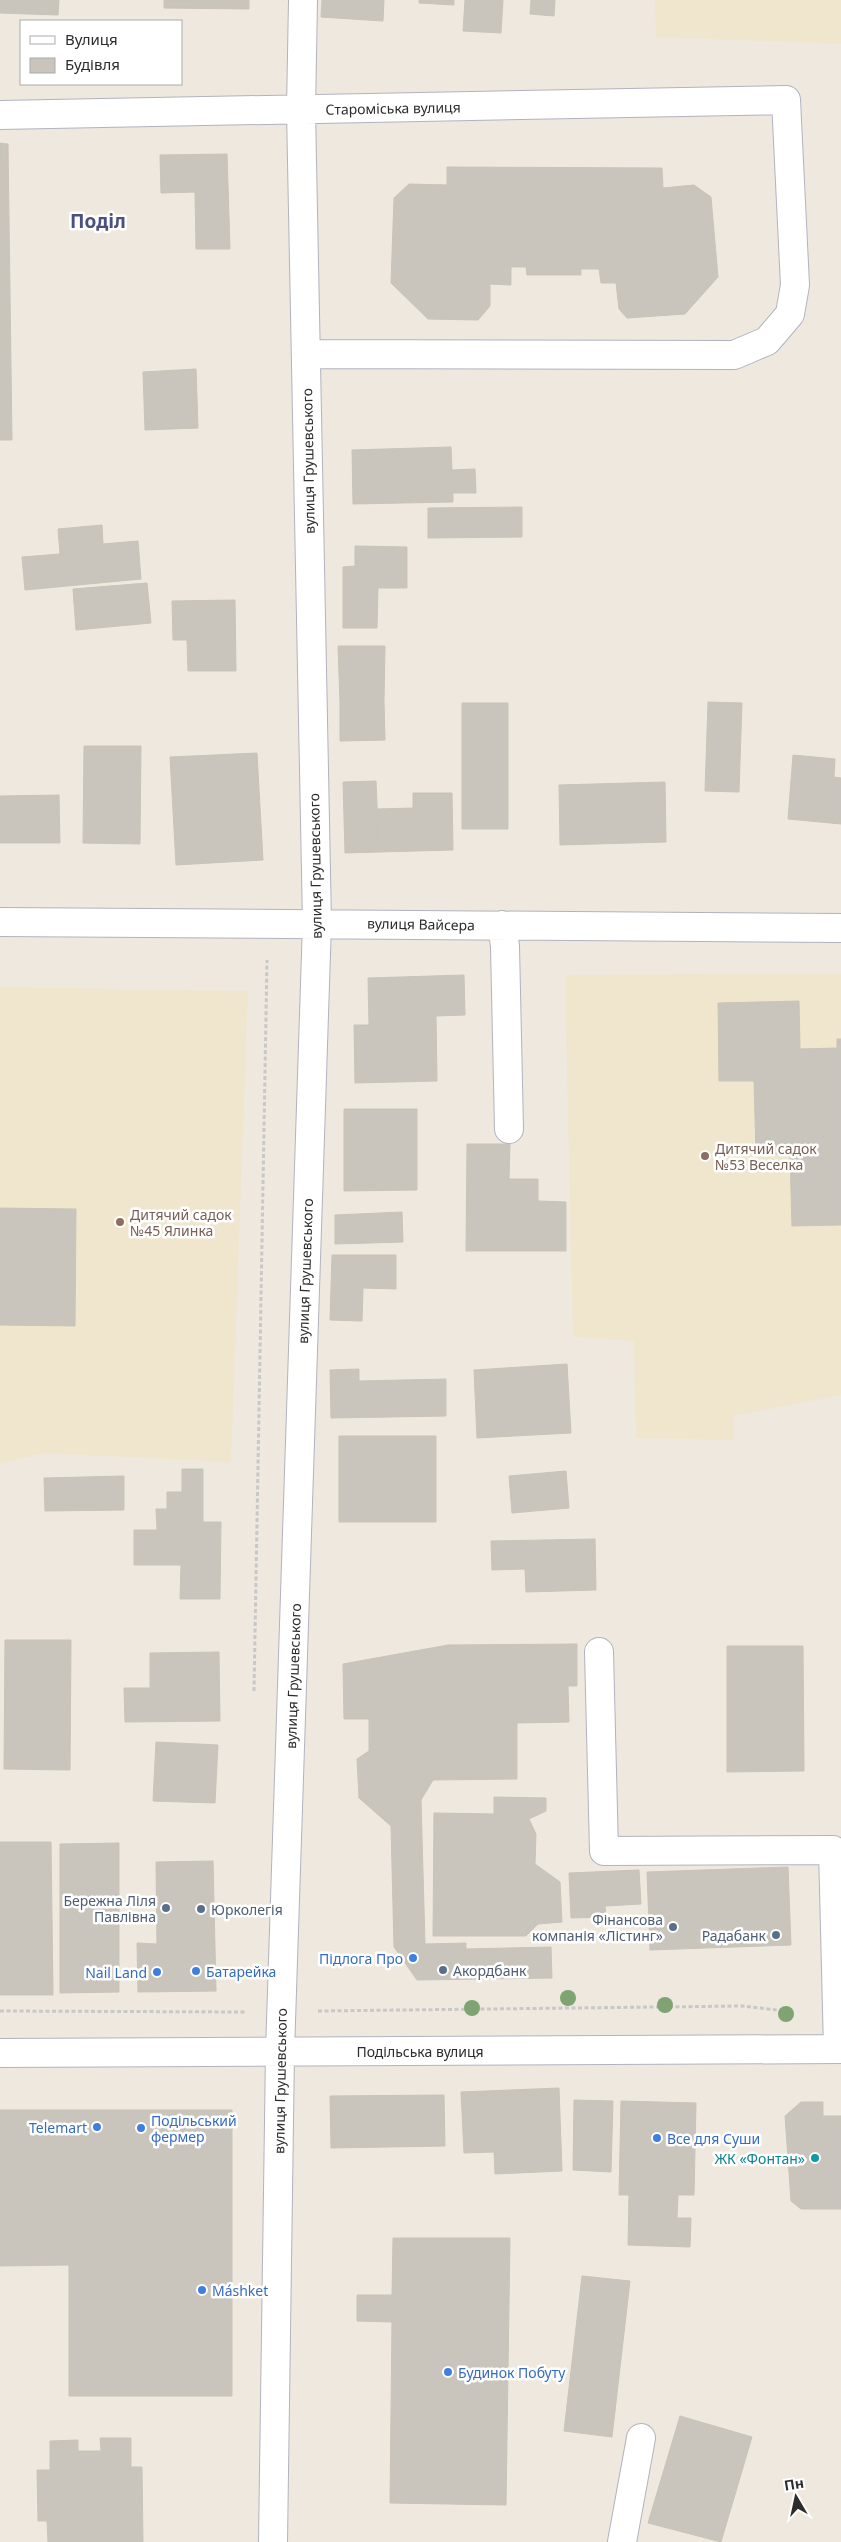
<svg xmlns="http://www.w3.org/2000/svg" width="841" height="2542" viewBox="0 0 841 2542" font-family="'Noto Sans',sans-serif">
<style>
.education{fill:#f0e6cd}
.building{fill:#c9c5bd;stroke:#c9c4b7}
.lines{fill:none;stroke-linecap:round;stroke-linejoin:round}
.minor-casing{stroke:#b2b3c0;stroke-width:30}
.path{stroke:#c8c8c8;stroke-width:3;stroke-dasharray:4 2.5;stroke-linecap:butt}
.minor{stroke:#fff;stroke-width:28}
.tree{fill:#7fa472}
.education-dot{fill:#8d6e63;stroke:#fff;stroke-width:2}
.service-dot{fill:#5c6f8a;stroke:#fff;stroke-width:2}
.shop-dot{fill:#3f7fe0;stroke:#fff;stroke-width:2}
.culture-dot{fill:#0f9aa8;stroke:#fff;stroke-width:2}
.labels{text-anchor:middle;dominant-baseline:central;stroke-width:5;stroke-linejoin:round;paint-order:stroke}
.street-label{font-size:14px;fill:#2c2c2c;stroke:#fff}
.education-label{font-size:14px;fill:#785e54;stroke:#fff;text-anchor:start}
.service-label{font-size:14px;fill:#4e5e75;stroke:#fff;text-anchor:end}
.shop-label{font-size:14px;fill:#366cbe;stroke:#fff;text-anchor:start}
.culture-label{font-size:14px;fill:#0d838f;stroke:#fff;text-anchor:end}
.district-label{font-size:19px;font-weight:bold;fill:#4a517e;stroke:#fff}
</style>
<rect width="100%" height="100%" fill="#eee8de"/>
<!-- education -->
<path class="education" d="M 655,0 L 841,0 L 841,44 L 656,37 Z
M 841,973 L 841,1395 L 734,1416 L 733,1440 L 636,1438 L 634,1341 L 573,1337 L 565,975 Z
M 0,987 L 248,991 L 231,1462 L 43,1453 L 0,1464 Z"/>
<!-- building -->
<path class="building" d="M 0,0 L 59,0 L 58,15 L 0,13 Z
M 164,0 L 249,0 L 249,9 L 164,8 Z
M 322,0 L 384,0 L 383,21 L 321,17 Z
M 419,0 L 454,0 L 454,5 L 419,3 Z
M 465,0 L 503,0 L 501,33 L 463,31 Z
M 531,0 L 555,0 L 554,16 L 530,14 Z
M 0,143 L 8,144 L 12,440 L 0,440 Z
M 227,154 L 230,249 L 196,249 L 195,192 L 161,193 L 160,155 Z
M 447,167 L 662,168 L 663,188 L 694,185 L 711,197 L 718,277 L 685,314 L 627,318 L 619,309 L 616,283 L 601,283 L 599,269 L 581,269 L 581,275 L 527,275 L 526,267 L 511,267 L 511,285 L 490,284 L 490,306 L 478,320 L 428,319 L 391,283 L 394,198 L 409,184 L 447,185 Z
M 196,369 L 198,428 L 145,430 L 143,372 Z
M 451,447 L 452,470 L 475,469 L 476,493 L 453,493 L 453,502 L 353,504 L 352,450 Z
M 522,507 L 522,537 L 428,538 L 428,508 Z
M 102,525 L 103,544 L 138,541 L 141,579 L 25,590 L 22,557 L 60,554 L 58,529 Z
M 355,546 L 407,547 L 407,588 L 378,588 L 377,628 L 343,628 L 343,567 L 355,566 Z
M 147,583 L 151,623 L 76,630 L 73,589 Z
M 235,600 L 236,671 L 188,671 L 187,640 L 173,640 L 172,601 Z
M 338,646 L 385,646 L 384,701 L 340,702 Z
M 384,701 L 385,740 L 340,741 L 340,702 Z
M 708,702 L 742,703 L 739,792 L 705,791 Z
M 462,703 L 508,703 L 508,829 L 462,829 Z
M 84,746 L 141,746 L 140,844 L 83,843 Z
M 257,753 L 263,860 L 176,865 L 170,757 Z
M 793,755 L 835,759 L 834,777 L 841,778 L 841,824 L 788,819 Z
M 376,781 L 379,852 L 345,853 L 343,782 Z
M 665,782 L 666,842 L 560,845 L 559,785 Z
M 413,793 L 452,793 L 453,850 L 379,852 L 377,809 L 413,808 Z
M 59,795 L 60,843 L 0,843 L 0,796 Z
M 464,975 L 465,1015 L 436,1016 L 437,1081 L 355,1083 L 354,1025 L 369,1025 L 368,978 Z
M 799,1001 L 800,1049 L 837,1048 L 837,1039 L 841,1039 L 841,1225 L 792,1226 L 790,1154 L 756,1155 L 754,1081 L 719,1081 L 718,1003 Z
M 344,1109 L 417,1109 L 417,1190 L 344,1191 Z
M 467,1144 L 510,1144 L 509,1179 L 538,1179 L 538,1201 L 566,1202 L 566,1251 L 466,1251 Z
M 0,1208 L 76,1209 L 75,1326 L 0,1325 Z
M 402,1212 L 403,1242 L 335,1244 L 335,1215 Z
M 332,1255 L 396,1255 L 396,1289 L 363,1288 L 362,1321 L 330,1320 Z
M 567,1364 L 571,1433 L 477,1438 L 474,1370 Z
M 359,1369 L 359,1381 L 446,1379 L 446,1416 L 331,1418 L 330,1370 Z
M 339,1436 L 436,1436 L 436,1522 L 339,1522 Z
M 182,1469 L 203,1469 L 203,1522 L 221,1522 L 220,1599 L 180,1599 L 181,1565 L 134,1565 L 134,1530 L 157,1530 L 156,1509 L 167,1509 L 167,1492 L 182,1492 Z
M 566,1471 L 569,1508 L 512,1513 L 509,1476 Z
M 124,1476 L 124,1510 L 45,1511 L 44,1478 Z
M 595,1539 L 596,1590 L 526,1592 L 525,1569 L 492,1570 L 491,1541 Z
M 5,1640 L 71,1640 L 70,1770 L 4,1769 Z
M 577,1644 L 577,1686 L 568,1686 L 569,1722 L 517,1723 L 517,1779 L 433,1780 L 433,1687 L 448,1686 L 448,1645 Z
M 448,1645 L 448,1686 L 433,1687 L 433,1780 L 421,1800 L 425,1944 L 466,1943 L 466,1949 L 551,1947 L 552,1978 L 417,1980 L 394,1947 L 391,1826 L 359,1798 L 357,1759 L 369,1751 L 369,1719 L 344,1719 L 343,1664 Z
M 727,1646 L 803,1646 L 804,1771 L 727,1772 Z
M 219,1652 L 220,1721 L 125,1722 L 124,1688 L 150,1688 L 150,1653 Z
M 156,1742 L 218,1745 L 215,1803 L 153,1801 Z
M 494,1797 L 546,1798 L 546,1811 L 529,1819 L 536,1834 L 535,1864 L 560,1882 L 562,1922 L 538,1924 L 526,1936 L 433,1936 L 434,1813 L 494,1814 Z
M 0,1842 L 51,1842 L 53,1995 L 0,1995 Z
M 119,1843 L 119,1992 L 60,1993 L 60,1844 Z
M 213,1861 L 216,1991 L 138,1992 L 137,1943 L 157,1944 L 156,1862 Z
M 788,1867 L 791,1945 L 650,1950 L 647,1872 Z
M 639,1870 L 641,1904 L 605,1906 L 606,1917 L 571,1918 L 569,1873 Z
M 559,2088 L 562,2171 L 495,2174 L 494,2152 L 464,2153 L 461,2092 Z
M 444,2095 L 445,2146 L 331,2148 L 330,2096 Z
M 574,2100 L 613,2101 L 611,2172 L 573,2170 Z
M 621,2101 L 696,2103 L 694,2195 L 678,2195 L 677,2218 L 691,2218 L 690,2247 L 628,2245 L 629,2195 L 619,2195 Z
M 801,2102 L 823,2102 L 823,2116 L 841,2116 L 841,2209 L 801,2209 L 791,2201 L 785,2116 Z
M 0,2110 L 232,2110 L 232,2396 L 69,2396 L 69,2265 L 0,2266 Z
M 393,2238 L 510,2238 L 506,2505 L 390,2503 L 392,2322 L 357,2321 L 357,2295 L 392,2295 Z
M 582,2276 L 630,2281 L 612,2437 L 564,2431 Z
M 680,2416 L 752,2437 L 721,2542 L 648,2523 Z
M 100,2438 L 131,2438 L 131,2467 L 142,2467 L 143,2542 L 48,2542 L 47,2521 L 38,2521 L 37,2470 L 50,2470 L 50,2441 L 78,2440 L 78,2451 L 101,2451 Z"/>
<g class="lines">
<!-- minor casing -->
<g class="minor-casing">
<path id="minor" d="M 0,115 L 786,100 L 795,285 L 790,314 L 767,341 L 734,355 L 306,354
M 0,922 L 841,928
M 502,925 L 505,946 L 509,1129
M 599,1652 L 604,1851 L 833,1850 L 838,2049
M 0,2053 L 841,2049
M 273,2542 L 280,2052 L 317,923 L 301,110 L 303,0
M 622,2542 L 641,2438"/>
</g>
<!-- path -->
<path class="path" d="M 254,1691 L 267,960
M 0,2011 L 247,2012
M 318,2011 L 742,2006 L 786,2011"/>
<!-- minor -->
<use href="#minor" class="minor"/>
</g>
<!-- trees -->
<g class="tree">
<circle cx="568" cy="1998" r="8"/>
<circle cx="665" cy="2005" r="8"/>
<circle cx="472" cy="2008" r="8"/>
<circle cx="786" cy="2014" r="8"/>
</g>
<!-- markers -->
<g class="education-dot">
<circle cx="705" cy="1156" r="5"/>
<circle cx="120" cy="1222" r="5"/>
</g>
<g class="service-dot">
<circle cx="166" cy="1908" r="5"/>
<circle cx="201" cy="1909" r="5"/>
<circle cx="673" cy="1927" r="5"/>
<circle cx="776" cy="1935" r="5"/>
<circle cx="443" cy="1970" r="5"/>
</g>
<g class="shop-dot">
<circle cx="413" cy="1958" r="5"/>
<circle cx="196" cy="1971" r="5"/>
<circle cx="157" cy="1972" r="5"/>
<circle cx="97" cy="2127" r="5"/>
<circle cx="141" cy="2128" r="5"/>
<circle cx="657" cy="2138" r="5"/>
<circle cx="202" cy="2290" r="5"/>
<circle cx="448" cy="2372" r="5"/>
</g>
<circle class="culture-dot" cx="815" cy="2158" r="5"/>
<g class="labels">
<!-- street labels -->
<g class="street-label">
<text transform="translate(393 108) rotate(-1)">Староміська вулиця</text>
<text transform="translate(308 461) rotate(-91)">вулиця Грушевського</text>
<text transform="translate(315 866) rotate(-91)">вулиця Грушевського</text>
<text transform="translate(421 924) rotate(1)">вулиця Вайсера</text>
<text transform="translate(305 1271) rotate(-88)">вулиця Грушевського</text>
<text transform="translate(293 1676) rotate(-88)">вулиця Грушевського</text>
<text x="420" y="2051">Подільська вулиця</text>
<text transform="translate(280 2081) rotate(-89)">вулиця Грушевського</text>
</g>
<!-- education labels -->
<g class="education-label">
<text x="715" y="1148">Дитячий садок<tspan x="715" dy="16">№53 Веселка</tspan></text>
<text x="130" y="1214">Дитячий садок<tspan x="130" dy="16">№45 Ялинка</tspan></text>
</g>
<!-- service labels -->
<g class="service-label">
<text x="156" y="1900">Бережна Ліля<tspan x="156" dy="16">Павлівна</tspan></text>
<text x="211" y="1909" text-anchor="start">Юрколегія</text>
<text x="663" y="1919">Фінансова<tspan x="663" dy="16">компанія «Лістинг»</tspan></text>
<text x="766" y="1935">Радабанк</text>
<text x="453" y="1970" text-anchor="start">Акордбанк</text>
</g>
<!-- shop labels -->
<g class="shop-label">
<text x="403" y="1958" text-anchor="end">Підлога Про</text>
<text x="206" y="1971">Батарейка</text>
<text x="147" y="1972" text-anchor="end">Nail Land</text>
<text x="151" y="2120">Подільський<tspan x="151" dy="16">фермер</tspan></text>
<text x="87" y="2127" text-anchor="end">Telemart</text>
<text x="667" y="2138">Все для Суши</text>
<text x="212" y="2290">Mа́shket</text>
<text x="458" y="2372">Будинок Побуту</text>
</g>
<!-- culture labels -->
<g class="culture-label">
<text x="805" y="2158">ЖК «Фонтан»</text>
</g>
<!-- district labels -->
<g class="district-label">
<text x="98" y="221">Поділ</text>
</g>
</g>
<!-- legend -->
<rect x="20" y="20" width="162" height="65" fill="#ffffff" stroke="#ababab"/>
<rect x="30" y="36" width="25" height="8" fill="#ffffff" stroke="#ababab"/>
<text x="65" y="45" font-size="15" fill="#2c2c2c">Вулиця</text>
<rect x="30" y="58" width="25" height="15" fill="#c9c5bd" stroke="#ababab"/>
<text x="65" y="70" font-size="15" fill="#2c2c2c">Будівля</text>
<!-- north arrow -->
<g transform="translate(796 2497) rotate(351)" stroke="#ffffff" stroke-width="4" paint-order="stroke">
<path d="M0-4L9 19L0 12L-9 19Z" fill="#2c2c2c"/>
<text y="-8" font-size="14" font-weight="bold" text-anchor="middle" fill="#2c2c2c">Пн</text>
</g>
</svg>
